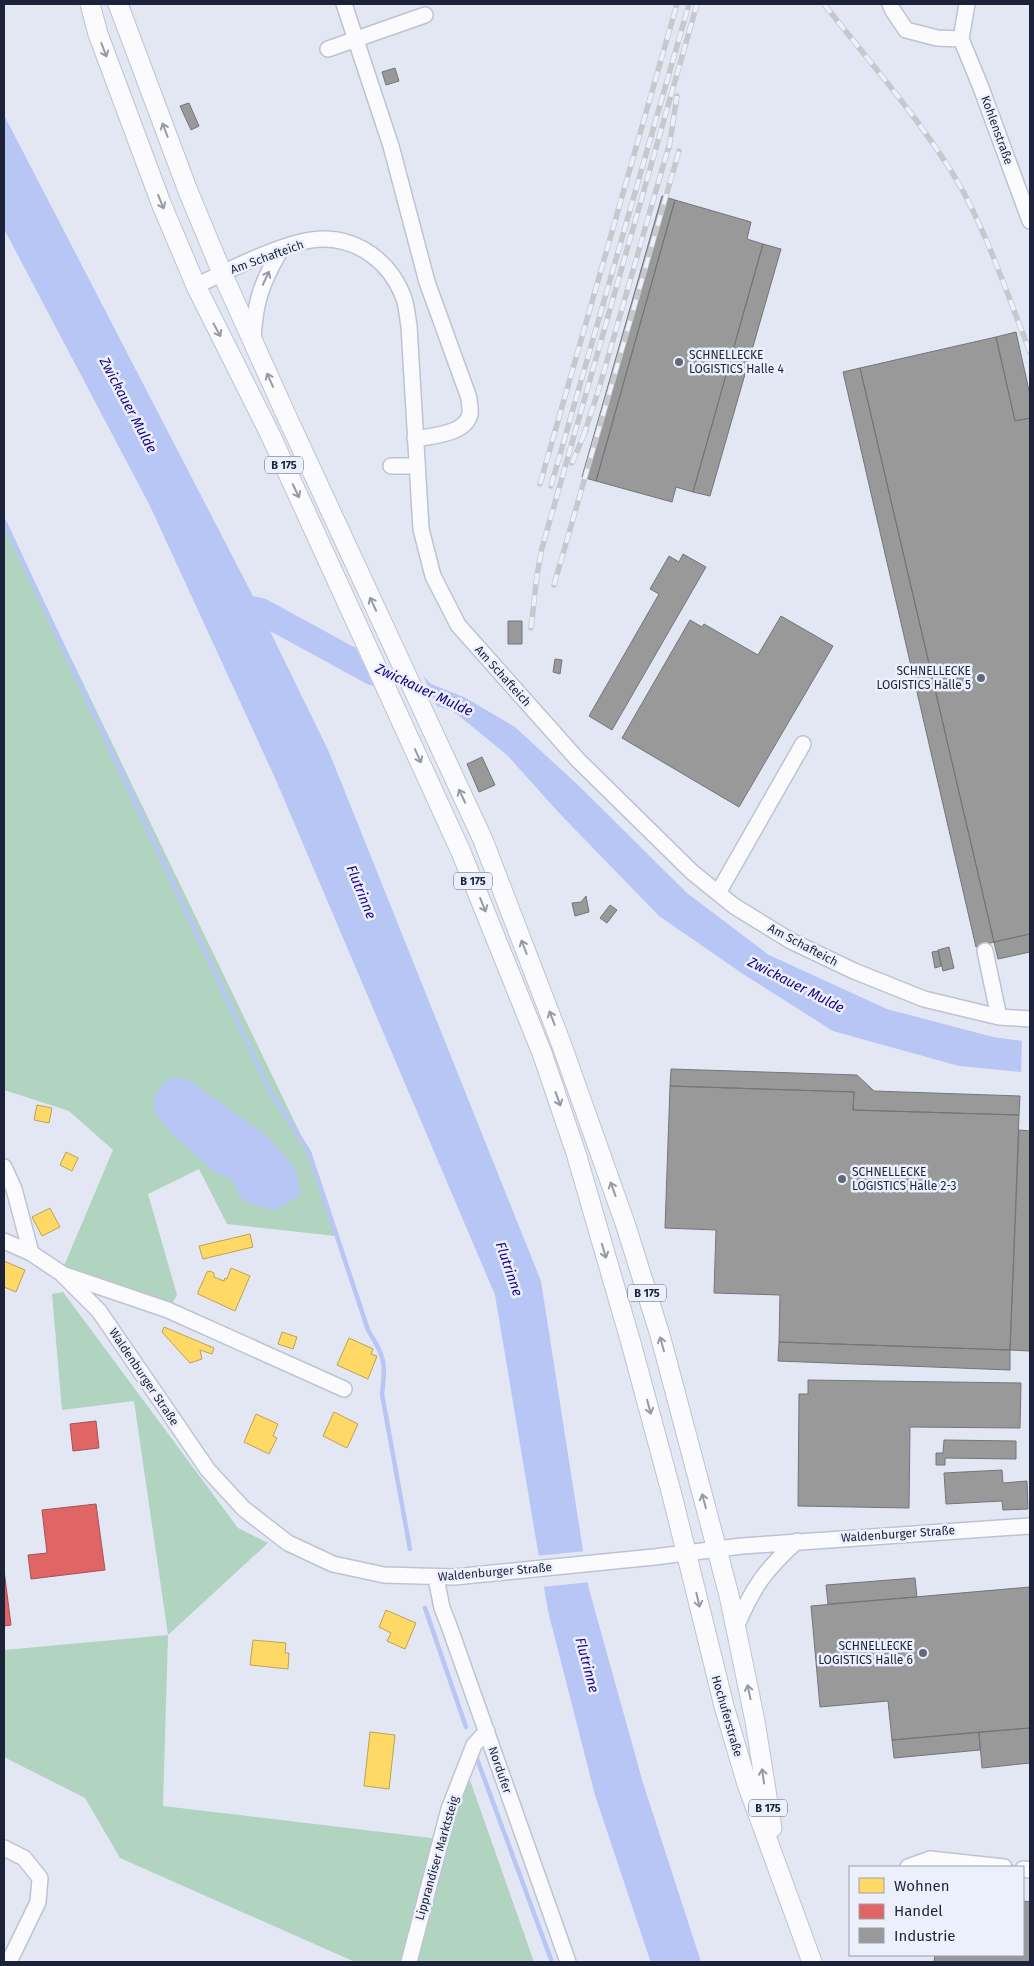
<svg xmlns="http://www.w3.org/2000/svg" width="1034" height="1966" viewBox="0 0 1034 1966" font-family="'Fira Sans',sans-serif">
<style>
.green{fill:#b0d4c0}
.water{fill:#b8c6f6}
.pier{fill:#e3e7f4}
.homes{fill:#ffd966;stroke:#bba259}
.shops{fill:#e06666;stroke:#a55259}
.industry{fill:#999;stroke:#74757c}
.lines{fill:none;stroke-linecap:round;stroke-linejoin:round}
.stream{stroke:#b8c6f6;stroke-width:4.5}
.minor-casing{stroke:#bec3d4;stroke-width:18}
.major-casing{stroke:#bec3d4;stroke-width:21}
.minor{stroke:#fbfbfd;stroke-width:15}
.major{stroke:#fbfbfd;stroke-width:19}
.rail-casing{stroke:#c6c8cc;stroke-width:5.5}
.rail{stroke:#ecf0fd;stroke-width:4;stroke-dasharray:11;stroke-linecap:butt}
.oneway{stroke:#9799a5}
.poi-dot{fill:#62677b;stroke:#ecf0fd;stroke-width:2}
.labels{text-anchor:middle;dominant-baseline:central;stroke-width:5;stroke-linejoin:round;paint-order:stroke}
.shield{fill:#ecf0fd;stroke:#5a6074;stroke-width:1}
.shield-label{font-size:11px;font-weight:bold;fill:#1c223a}
.street-label{font-size:12px;fill:#1c223a;stroke:#ecf0fd}
.poi-label{font-size:12px;fill:#1c223a;stroke:#ecf0fd;text-anchor:start}
.water-label{font-size:14px;font-style:italic;fill:#180485;stroke:#ecf0fd}
</style>
<rect width="100%" height="100%" fill="#e3e7f4"/>
<!-- green -->
<path class="green" d="M 4,519 L 309,1152 L 335,1236 L 227,1224 L 199,1169 L 148,1194 L 177,1295 L 168,1310 L 61,1273 L 113,1150 L 69,1111 L 4,1090 Z
M 63,1292 L 238,1528 L 268,1543 L 168,1635 L 163,1806 L 440,1839 L 465,1766 L 534,1962 L 355,1962 L 120,1858 L 85,1798 L 4,1757 L 4,1650 L 168,1635 L 134,1401 L 62,1410 L 52,1294 Z"/>
<!-- water -->
<path class="water" d="M 4,115 L 253,596 L 266,599 L 352,646 L 418,670 L 431,684 L 464,697 L 515,727 L 579,786 L 687,893 L 769,955 L 887,1009 L 993,1037 L 1030,1042 L 1030,1073 L 959,1066 L 833,1031 L 743,974 L 659,916 L 560,814 L 507,755 L 453,711 L 367,684 L 270,631 L 329,752 L 541,1281 L 589,1589 L 643,1783 L 701,1962 L 651,1962 L 650,1960 L 595,1795 L 548,1611 L 495,1295 L 275,778 L 219,656 L 150,506 L 4,229 Z
M 169,1078 L 187,1079 L 267,1136 L 295,1168 L 301,1195 L 275,1210 L 253,1205 L 241,1198 L 233,1180 L 215,1172 L 172,1134 L 155,1113 L 154,1096 Z"/>
<!-- pier -->
<path class="pier" d="M 354,644 L 420,668 L 438,709 L 375,689 Z
M 1022,1039 L 1030,1039 L 1030,1076 L 1021,1075 Z
M 586,1551 L 591,1582 L 542,1587 L 536,1556 Z"/>
<!-- homes -->
<path class="homes" d="M 37,1105 L 52,1108 L 49,1123 L 34,1120 Z
M 66,1152 L 78,1158 L 72,1171 L 60,1165 Z
M 50,1208 L 60,1227 L 42,1236 L 32,1217 Z
M 250,1234 L 253,1247 L 203,1259 L 199,1246 Z
M 4,1261 L 25,1270 L 16,1292 L 4,1287 Z
M 231,1268 L 250,1276 L 235,1311 L 198,1294 L 198,1292 L 207,1272 L 210,1271 L 214,1273 L 214,1277 L 224,1281 L 225,1278 L 227,1279 Z
M 164,1327 L 214,1348 L 212,1354 L 200,1350 L 202,1359 L 190,1363 L 162,1332 Z
M 282,1332 L 297,1337 L 293,1349 L 278,1344 Z
M 349,1338 L 373,1349 L 371,1354 L 377,1356 L 368,1379 L 337,1365 Z
M 334,1412 L 358,1424 L 347,1448 L 323,1436 Z
M 256,1414 L 278,1424 L 273,1436 L 277,1438 L 269,1454 L 244,1442 Z
M 386,1610 L 416,1623 L 405,1649 L 387,1641 L 391,1633 L 379,1627 Z
M 253,1640 L 286,1643 L 285,1653 L 289,1653 L 288,1669 L 250,1665 Z
M 370,1732 L 395,1735 L 389,1789 L 364,1786 Z"/>
<!-- shops -->
<path class="shops" d="M 96,1421 L 99,1448 L 73,1451 L 70,1424 Z
M 96,1504 L 105,1570 L 31,1579 L 28,1555 L 47,1553 L 42,1510 Z
M 4,1570 L 11,1625 L 4,1626 Z"/>
<!-- industry -->
<path class="industry" d="M 395,68 L 399,81 L 386,85 L 382,72 Z
M 189,103 L 199,126 L 191,130 L 180,106 Z
M 662,196 L 675,200 L 596,481 L 582,477 Z
M 675,200 L 751,222 L 747,239 L 763,244 L 693,492 L 676,487 L 672,502 L 596,481 Z
M 763,244 L 781,249 L 710,496 L 693,492 Z
M 1016,332 L 1030,395 L 1030,418 L 1015,421 L 996,337 Z
M 996,337 L 1015,421 L 1030,418 L 1030,934 L 994,942 L 860,368 Z
M 860,368 L 994,942 L 976,947 L 843,372 Z
M 683,554 L 706,567 L 612,730 L 589,716 L 659,594 L 650,589 L 669,556 L 679,562 Z
M 781,616 L 833,646 L 739,807 L 622,738 L 690,620 L 702,627 L 704,624 L 758,655 Z
M 508,621 L 522,621 L 522,644 L 508,644 Z
M 555,659 L 562,660 L 560,674 L 553,672 Z
M 482,757 L 495,785 L 479,792 L 467,764 Z
M 586,896 L 589,912 L 575,916 L 572,903 L 581,902 Z
M 610,905 L 617,910 L 607,923 L 600,918 Z
M 1030,934 L 1030,952 L 998,959 L 994,942 Z
M 949,947 L 954,968 L 943,971 L 938,950 Z
M 938,951 L 941,966 L 935,968 L 932,952 Z
M 671,1069 L 857,1075 L 874,1091 L 1020,1096 L 1019,1115 L 853,1110 L 854,1092 L 670,1086 Z
M 670,1086 L 854,1092 L 853,1110 L 1019,1115 L 1010,1350 L 779,1342 L 780,1295 L 714,1293 L 716,1230 L 665,1228 Z
M 1019,1130 L 1030,1131 L 1030,1351 L 1010,1350 Z
M 779,1342 L 1010,1350 L 1010,1370 L 778,1361 Z
M 808,1380 L 1021,1383 L 1020,1428 L 910,1427 L 909,1508 L 798,1506 L 799,1394 L 808,1394 Z
M 944,1440 L 1016,1441 L 1016,1459 L 945,1458 L 945,1465 L 936,1465 L 936,1453 L 943,1453 Z
M 1002,1470 L 1003,1483 L 1027,1481 L 1028,1509 L 1003,1510 L 1002,1501 L 946,1504 L 944,1473 Z
M 915,1578 L 917,1597 L 828,1604 L 826,1585 Z
M 1030,1587 L 1030,1728 L 892,1740 L 888,1701 L 820,1707 L 811,1606 Z
M 1030,1728 L 1030,1763 L 982,1768 L 979,1732 Z
M 979,1732 L 980,1750 L 894,1758 L 892,1740 Z
M 1030,1896 L 1030,1962 L 934,1962 L 935,1955 L 1023,1955 L 1023,1901 L 1030,1902 Z"/>
<g class="lines">
<!-- stream -->
<path class="stream" d="M 4,521 L 269,1089 L 309,1152 L 368,1330 C 385,1357 386,1363 382,1394 L 410,1549
M 425,1608 L 466,1727
M 477,1759 L 552,1962"/>
<!-- minor casing -->
<g class="minor-casing">
<path id="minor" d="M 344,4 L 391,146 L 427,282 L 469,398 C 469,403 471,409 470,414 C 466,434 432,436 415,439
M 890,4 L 892,9 L 906,30 L 937,38 L 961,39
M 961,39 L 980,85 L 1030,221
M 961,39 L 967,4
M 328,49 L 425,15
M 196,286 C 227,271 287,240 321,239 C 358,238 390,262 403,296 C 407,305 407,316 409,326 L 421,529 L 433,576 L 458,625 L 578,760 L 692,872 L 734,906 L 791,941 L 854,971 L 924,999 L 999,1017 L 1030,1019
M 253,340 C 255,301 261,284 281,249
M 391,466 L 417,466
M 718,893 L 803,744
M 985,951 L 999,1017
M 4,1167 L 14,1189 L 31,1253
M 4,1241 L 31,1253 L 61,1273 L 99,1311 L 208,1470 L 244,1509 L 288,1543 L 333,1564 L 384,1575 L 454,1577 L 654,1557 L 742,1546 L 1030,1526
M 65,1275 L 168,1310 L 344,1389
M 436,1578 L 442,1608 L 448,1623 L 568,1962
M 736,1627 C 753,1587 765,1570 797,1541
M 4,1848 L 24,1858 L 40,1878 L 38,1902 L 9,1962
M 908,1867 L 930,1859 L 1004,1867
M 1023,1869 L 1030,1870
M 409,1962 L 449,1809 L 474,1745 L 487,1731"/>
</g>
<!-- major casing -->
<g class="major-casing">
<path id="major" d="M 90,4 L 98,34 L 161,203 L 196,286 L 270,434 L 461,852 L 542,1053 L 576,1153 L 631,1343 L 672,1495 L 724,1706 L 747,1784 L 812,1962
M 118,4 L 188,191 L 222,273 L 287,417 L 483,840 L 561,1043 L 626,1226 L 660,1335 L 729,1595 L 755,1721 L 772,1828"/>
</g>
<!-- minor -->
<use href="#minor" class="minor"/>
<!-- major -->
<use href="#major" class="major"/>
<!-- rail casing -->
<g class="rail-casing">
<path id="rail" d="M 824,4 C 868,60 915,113 953,174 C 985,226 1007,294 1030,352
M 669,148 L 677,96
M 583,437 L 598,392 L 670,142
M 572,463 L 586,430
M 540,484 L 677,4
M 551,486 L 689,4
M 554,585 L 679,151
M 531,628 L 537,575 L 542,548 L 697,4"/>
</g>
<!-- rail -->
<use href="#rail" class="rail"/>
</g>
<!-- one-way arrows -->
<defs><path id="oneway-shaft" d="M-6 0H5M1.5-3L5.5 0L1.5 3" fill="none" stroke-width="1.6" stroke-linecap="round" stroke-linejoin="round" transform="scale(1.25)"/></defs>
<g class="oneway">
<use href="#oneway-shaft" transform="translate(104 50) rotate(69)"/>
<use href="#oneway-shaft" transform="translate(165 130) rotate(-111)"/>
<use href="#oneway-shaft" transform="translate(161 202) rotate(68)"/>
<use href="#oneway-shaft" transform="translate(266 278) rotate(-65)"/>
<use href="#oneway-shaft" transform="translate(217 330) rotate(62)"/>
<use href="#oneway-shaft" transform="translate(270 380) rotate(-114)"/>
<use href="#oneway-shaft" transform="translate(296 491) rotate(65)"/>
<use href="#oneway-shaft" transform="translate(373 604) rotate(-115)"/>
<use href="#oneway-shaft" transform="translate(418 756) rotate(66)"/>
<use href="#oneway-shaft" transform="translate(462 796) rotate(-115)"/>
<use href="#oneway-shaft" transform="translate(483 905) rotate(68)"/>
<use href="#oneway-shaft" transform="translate(524 947) rotate(-111)"/>
<use href="#oneway-shaft" transform="translate(552 1018) rotate(-111)"/>
<use href="#oneway-shaft" transform="translate(558 1099) rotate(70)"/>
<use href="#oneway-shaft" transform="translate(613 1189) rotate(-110)"/>
<use href="#oneway-shaft" transform="translate(604 1251) rotate(73)"/>
<use href="#oneway-shaft" transform="translate(662 1344) rotate(-105)"/>
<use href="#oneway-shaft" transform="translate(649 1407) rotate(75)"/>
<use href="#oneway-shaft" transform="translate(704 1501) rotate(-105)"/>
<use href="#oneway-shaft" transform="translate(698 1600) rotate(77)"/>
<use href="#oneway-shaft" transform="translate(749 1692) rotate(-102)"/>
<use href="#oneway-shaft" transform="translate(763 1776) rotate(-98)"/>
</g>
<!-- markers -->
<g class="poi-dot">
<circle cx="679" cy="362" r="5"/>
<circle cx="981" cy="678" r="5"/>
<circle cx="842" cy="1179" r="5"/>
<circle cx="923" cy="1653" r="5"/>
</g>
<g class="labels">
<!-- shield labels -->
<g class="shield">
<rect x="265" y="456.5" width="38" height="17" rx="4"/>
<rect x="454" y="872.5" width="38" height="17" rx="4"/>
<rect x="628" y="1284.5" width="38" height="17" rx="4"/>
<rect x="749" y="1799.5" width="38" height="17" rx="4"/>
</g>
<g class="shield-label">
<text x="284" y="465">B 175</text>
<text x="473" y="881">B 175</text>
<text x="647" y="1293">B 175</text>
<text x="768" y="1808">B 175</text>
</g>
<!-- street labels -->
<g class="street-label">
<text transform="translate(997 130) rotate(70)">Kohlenstraße</text>
<text transform="translate(267 257) rotate(-20)">Am Schafteich</text>
<text transform="translate(503 676) rotate(48)">Am Schafteich</text>
<text transform="translate(803 945) rotate(28)">Am Schafteich</text>
<text transform="translate(144 1377) rotate(56)">Waldenburger Straße</text>
<text transform="translate(898 1534) rotate(-4)">Waldenburger Straße</text>
<text transform="translate(495 1572) rotate(-5)">Waldenburger Straße</text>
<text transform="translate(727 1716) rotate(74)">Hochuferstraße</text>
<text transform="translate(500 1770) rotate(71)">Nordufer</text>
<text transform="translate(437 1858) rotate(-74)">Lipprandiser Marktsteig</text>
</g>
<!-- poi labels -->
<g class="poi-label">
<text x="689" y="355">SCHNELLECKE<tspan x="689" dy="14">LOGISTICS Halle 4</tspan></text>
<text x="971" y="671" text-anchor="end">SCHNELLECKE<tspan x="971" dy="14">LOGISTICS Halle 5</tspan></text>
<text x="852" y="1172">SCHNELLECKE<tspan x="852" dy="14">LOGISTICS Halle 2-3</tspan></text>
<text x="913" y="1646" text-anchor="end">SCHNELLECKE<tspan x="913" dy="14">LOGISTICS Halle 6</tspan></text>
</g>
<!-- water labels -->
<g class="water-label">
<text transform="translate(128 405) rotate(62)">Zwickauer Mulde</text>
<text transform="translate(424 690) rotate(25)">Zwickauer Mulde</text>
<text transform="translate(361 892) rotate(68)">Flutrinne</text>
<text transform="translate(796 985) rotate(27)">Zwickauer Mulde</text>
<text transform="translate(509 1269) rotate(71)">Flutrinne</text>
<text transform="translate(587 1665) rotate(75)">Flutrinne</text>
</g>
</g>
<!-- border -->
<rect width="1034" height="1966" fill="none" stroke="#1c223a" stroke-width="10"/>
<!-- legend -->
<rect x="849" y="1866" width="175" height="90" fill="#ecf0fd" stroke="#999eaf"/>
<rect x="859" y="1878" width="25" height="15" fill="#ffd966" stroke="#999eaf"/>
<text x="894" y="1891" font-size="15" fill="#1c223a">Wohnen</text>
<rect x="859" y="1904" width="25" height="15" fill="#e06666" stroke="#999eaf"/>
<text x="894" y="1916" font-size="15" fill="#1c223a">Handel</text>
<rect x="859" y="1928" width="25" height="15" fill="#999999" stroke="#999eaf"/>
<text x="894" y="1941" font-size="15" fill="#1c223a">Industrie</text>
</svg>
